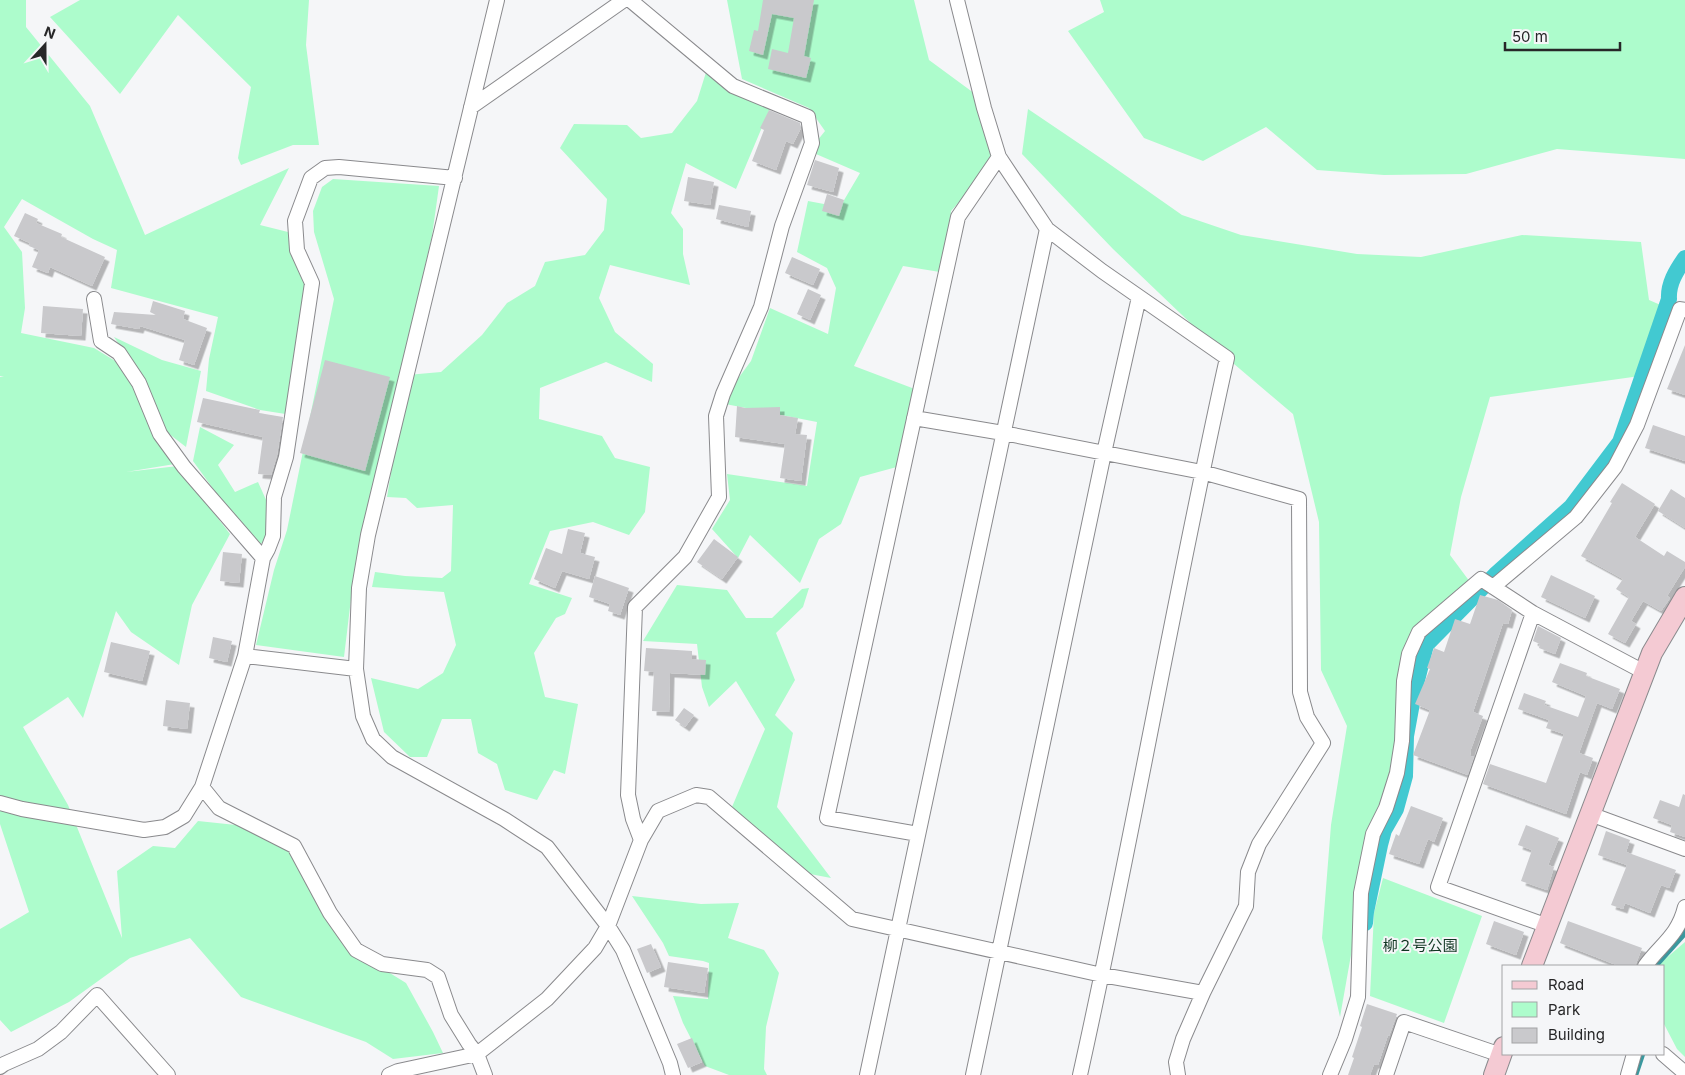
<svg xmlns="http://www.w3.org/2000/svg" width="1685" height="1075" viewBox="0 0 1685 1075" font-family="Inter,'Noto Sans JP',sans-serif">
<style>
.green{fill:#adfccc}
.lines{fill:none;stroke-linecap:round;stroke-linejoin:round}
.stream{stroke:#3a989e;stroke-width:4.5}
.canal{stroke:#42c9d1;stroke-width:16}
.building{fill:#c9c9cc;filter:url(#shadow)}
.street-casing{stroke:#8a8a8d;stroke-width:16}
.secondary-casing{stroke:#8a8a8d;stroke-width:22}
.street{stroke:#fff;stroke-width:14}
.secondary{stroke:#f4cad3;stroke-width:20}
.labels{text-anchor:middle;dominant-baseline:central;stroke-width:4;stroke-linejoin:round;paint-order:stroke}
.park-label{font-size:15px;fill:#103622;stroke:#f5f6f8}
</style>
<defs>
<filter id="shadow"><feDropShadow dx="4.5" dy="4.5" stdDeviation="0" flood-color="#0004"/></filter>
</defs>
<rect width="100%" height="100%" fill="#f5f6f8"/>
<!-- green -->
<path class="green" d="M 0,0 L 26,0 L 26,27 L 90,106 L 145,235 L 289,168 L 260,225 L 296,234 L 310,280 L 292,415 L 260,410 L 206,391 L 209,359 L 218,317 L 111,288 L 117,250 L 93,239 L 22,199 L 4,227 L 22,252 L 25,308 L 21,333 L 94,348 L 130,370 L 181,463 L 126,472 L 178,466 L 230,534 L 192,605 L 179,665 L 131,632 L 116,611 L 83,718 L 68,697 L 23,727 L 68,805 L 122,938 L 117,871 L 153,846 L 175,848 L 198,821 L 236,825 L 293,853 L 346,946 L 406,983 L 433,1032 L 443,1053 L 393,1059 L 366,1042 L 241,997 L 190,938 L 130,958 L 69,1002 L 11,1032 L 0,1020 L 0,929 L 29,912 L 0,824 L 0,377 L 4,377 L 0,376 Z
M 80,0 L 309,0 L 306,45 L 319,145 L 293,145 L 241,165 L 238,158 L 251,87 L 178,15 L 120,94 L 50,17 Z
M 727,0 L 914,0 L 929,60 L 982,99 L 999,157 L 951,211 L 946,273 L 903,266 L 854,366 L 920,391 L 904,465 L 860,477 L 841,524 L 819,539 L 800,583 L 750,535 L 738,558 L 712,529 L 730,500 L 727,474 L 807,486 L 817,422 L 720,403 L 751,361 L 770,308 L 828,334 L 836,288 L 827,268 L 797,252 L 808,201 L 840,207 L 860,173 L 809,151 L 825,131 L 809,108 L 742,79 Z
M 1100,0 L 1685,0 L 1685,159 L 1557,149 L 1466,174 L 1384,175 L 1317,170 L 1266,127 L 1203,161 L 1144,138 L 1068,31 L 1104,12 Z
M 708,66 L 771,106 L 736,189 L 686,163 L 671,213 L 683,229 L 683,254 L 690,285 L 610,265 L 599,298 L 615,332 L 653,364 L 652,382 L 606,362 L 540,388 L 539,419 L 602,436 L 615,458 L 650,467 L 645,512 L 629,535 L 593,522 L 550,531 L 529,584 L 572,598 L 565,614 L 556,618 L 534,653 L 545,697 L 578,704 L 565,774 L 554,770 L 537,800 L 505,790 L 497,764 L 478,753 L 471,719 L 442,719 L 427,757 L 410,757 L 384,732 L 371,678 L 418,689 L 443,673 L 456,645 L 444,592 L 372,587 L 375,572 L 405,576 L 442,578 L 451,571 L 453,505 L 417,508 L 406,498 L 387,497 L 407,375 L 441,372 L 482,335 L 507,303 L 535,286 L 545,262 L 585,255 L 604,230 L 607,199 L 560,148 L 574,124 L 627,125 L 641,138 L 672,133 L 697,101 Z
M 1028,109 L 1105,161 L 1182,215 L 1241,235 L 1357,254 L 1421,257 L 1522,235 L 1641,242 L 1649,300 L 1670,309 L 1647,375 L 1490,397 L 1461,497 L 1450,555 L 1473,586 L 1412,646 L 1399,762 L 1368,859 L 1340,1017 L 1322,938 L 1331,825 L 1347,726 L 1321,670 L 1319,522 L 1293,414 L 1227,358 L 1113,249 L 1022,154 Z
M 333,179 L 439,186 L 432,236 L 353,582 L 344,657 L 256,645 L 274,570 L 287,530 L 334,299 L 314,232 L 313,211 L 322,187 Z
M 114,337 L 162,360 L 201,371 L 186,447 L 164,430 L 136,369 Z
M 200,427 L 234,445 L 218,465 L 235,492 L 258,482 L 267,502 L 267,537 L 258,547 L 227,508 L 193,461 Z
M 677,585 L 727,590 L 746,618 L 772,618 L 802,589 L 809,588 L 803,607 L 776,633 L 795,680 L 775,715 L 793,733 L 777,807 L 831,878 L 810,874 L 732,807 L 765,729 L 736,681 L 709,707 L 702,687 L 697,644 L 643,641 Z
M 1383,878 L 1482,916 L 1444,1023 L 1370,996 L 1374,913 Z
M 632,896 L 701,904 L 739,903 L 728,938 L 764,950 L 779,973 L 766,1027 L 764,1069 L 767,1075 L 729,1075 L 705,1066 L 683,1023 L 673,996 L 708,999 L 709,963 L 703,961 L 669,956 L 663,943 Z
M 1685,942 L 1685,1057 L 1677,1049 L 1664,1024 L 1664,966 L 1657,966 Z"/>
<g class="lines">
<!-- stream -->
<path class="stream" d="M 1656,966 L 1684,935 L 1685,931
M 1636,1075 L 1643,1054"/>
<!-- canal -->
<path class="canal" d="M 1365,923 L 1366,912 L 1380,845 L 1384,830 L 1396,809 L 1405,776 L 1406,736 L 1414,692 L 1426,645 L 1495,575 L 1571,507 L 1620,442 L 1669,299 C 1668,284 1676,271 1685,258"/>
</g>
<!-- building -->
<path class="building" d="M 763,0 L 814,0 L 804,56 L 811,58 L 806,78 L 768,69 L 772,49 L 788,53 L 794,18 L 772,14 L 763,55 L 749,51 L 754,30 L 758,31 Z
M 769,110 L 800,123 L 801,128 L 793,144 L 786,141 L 776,170 L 752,161 L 764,130 L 760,128 Z
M 815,160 L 839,168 L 833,192 L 807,185 Z
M 688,177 L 714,182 L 710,205 L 684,201 Z
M 827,194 L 844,200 L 839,216 L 822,211 Z
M 719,205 L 751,211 L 748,227 L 716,219 Z
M 25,213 L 38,219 L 36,223 L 62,234 L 61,237 L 105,257 L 92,286 L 50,267 L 48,273 L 32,267 L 39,250 L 29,246 L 30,243 L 14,236 Z
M 792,257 L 820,269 L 813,285 L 785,273 Z
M 808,289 L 821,295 L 810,320 L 797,314 Z
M 153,301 L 185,311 L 183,319 L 207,328 L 194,365 L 179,360 L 185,340 L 140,326 L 139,329 L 111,324 L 114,312 L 156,315 L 150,312 Z
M 43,306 L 83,309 L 81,336 L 41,333 Z
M 1685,345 L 1685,395 L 1667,389 Z
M 325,360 L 390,377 L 365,471 L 300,453 Z
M 203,398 L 260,410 L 259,413 L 283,417 L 277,455 L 271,475 L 258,474 L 263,437 L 197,422 Z
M 737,406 L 745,408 L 780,407 L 780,415 L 798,418 L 795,434 L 807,435 L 801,481 L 780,478 L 785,444 L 735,437 Z
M 1653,425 L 1685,436 L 1685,461 L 1645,448 Z
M 1622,483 L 1655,504 L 1635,537 L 1664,556 L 1667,551 L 1685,562 L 1685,567 L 1667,596 L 1670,598 L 1661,611 L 1643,601 L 1631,621 L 1636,624 L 1625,643 L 1608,634 L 1629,597 L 1616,589 L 1623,579 L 1581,556 L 1612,503 L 1610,502 Z
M 1671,489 L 1685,498 L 1685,528 L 1658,511 Z
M 568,529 L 585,533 L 580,553 L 595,557 L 589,579 L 562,571 L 555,588 L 534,579 L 546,548 L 562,554 Z
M 714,539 L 738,557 L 722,579 L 697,562 Z
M 223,552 L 242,554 L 239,583 L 220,581 Z
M 1551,575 L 1595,596 L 1585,618 L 1541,597 Z
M 595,576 L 629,588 L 620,615 L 608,611 L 610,604 L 589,597 Z
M 1480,595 L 1498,600 L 1512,610 L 1508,624 L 1503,623 L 1473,712 L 1483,716 L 1471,749 L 1470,756 L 1474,757 L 1468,775 L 1413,755 L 1430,710 L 1415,704 L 1430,669 L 1427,668 L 1434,648 L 1444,652 L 1455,619 L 1470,624 Z
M 1538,626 L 1561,638 L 1555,654 L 1539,648 L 1540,644 L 1533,641 Z
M 213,637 L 232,641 L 227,662 L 209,658 Z
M 111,642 L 150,651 L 142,681 L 104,672 Z
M 646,648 L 692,651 L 692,659 L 706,660 L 705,675 L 670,673 L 669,712 L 652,711 L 654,672 L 644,671 Z
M 1560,663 L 1587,673 L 1586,676 L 1620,689 L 1612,709 L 1597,703 L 1579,753 L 1593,758 L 1587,775 L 1580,772 L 1566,814 L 1483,784 L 1490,764 L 1546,783 L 1564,734 L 1546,728 L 1549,720 L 1518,709 L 1524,693 L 1546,701 L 1544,705 L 1578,717 L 1586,696 L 1552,682 Z
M 166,700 L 190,703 L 187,729 L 163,726 Z
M 684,708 L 694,715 L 685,727 L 675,720 Z
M 1683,794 L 1685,795 L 1685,837 L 1670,832 L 1672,825 L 1653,818 L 1660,800 L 1679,807 Z
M 1411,806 L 1443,818 L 1434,842 L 1428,839 L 1419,864 L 1389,854 L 1396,834 L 1399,836 Z
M 1526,825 L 1559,838 L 1548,865 L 1554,867 L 1547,890 L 1521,881 L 1532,850 L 1518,845 Z
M 1606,831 L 1630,840 L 1626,852 L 1676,870 L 1669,888 L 1661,885 L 1650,913 L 1625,903 L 1623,909 L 1611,905 L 1627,865 L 1598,855 Z
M 1494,921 L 1524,932 L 1516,955 L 1486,944 Z
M 1568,921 L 1642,948 L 1635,966 L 1619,966 L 1560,943 Z
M 651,944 L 661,967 L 647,973 L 637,949 Z
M 668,962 L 708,968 L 704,993 L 664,987 Z
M 1367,1004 L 1397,1014 L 1389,1036 L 1388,1035 L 1378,1065 L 1374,1064 L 1370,1075 L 1348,1075 L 1354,1058 L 1352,1057 L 1362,1027 L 1360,1026 Z
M 692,1038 L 702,1062 L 688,1068 L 677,1044 Z"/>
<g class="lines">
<!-- street casing -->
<g class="street-casing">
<path id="street" d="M 497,0 L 368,535 L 359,588 L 356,669 L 363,716 L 373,739 L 392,757 L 504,819 L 547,847 L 608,926 L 623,950 L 670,1063 L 673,1075
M 957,0 L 984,108 L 999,157 L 1047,229 L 1102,271 L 1227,358 C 1174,596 1133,837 1080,1075
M 471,107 L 624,0
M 94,299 L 101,341 L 119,353 L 139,383 L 160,434 L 184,467 L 263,558
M 914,418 L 1003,433 L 1202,472 L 1299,499 L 1300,692 L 1307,717 L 1323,743 L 1259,844 L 1248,872 L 1246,906 L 1203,993 L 1183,1039 L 1176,1062 L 1178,1075
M 1493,587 L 1576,517 L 1615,467 L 1637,425 L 1680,309 L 1685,310
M 1533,613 L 1438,887 L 1548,926
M 245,656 L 356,669
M 202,787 L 219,808 L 294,846 L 330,913 L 356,950 L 382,964 L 427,970 L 438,977 L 451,1015 L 469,1044 L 477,1054 L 485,1075
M 0,803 L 22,809 L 144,830 L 165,827 L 184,816 L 202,787 L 245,656 L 263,558 L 268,549 L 273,536 L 274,497 L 286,457 L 312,283 L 297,250 L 295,221 L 311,178 L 325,168 L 339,167 L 455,178
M 1590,814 L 1685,849
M 918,834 L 827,818 L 958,217 L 999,157
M 641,840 L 658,811 L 696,795 L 709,797 L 852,919 L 1102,975 L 1203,993
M 1645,966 C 1661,944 1678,936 1685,907
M 1663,1054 L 1685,1073
M 0,1067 L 4,1064 L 38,1049 L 61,1032 L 97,995 L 168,1075
M 389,1075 L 398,1071 L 477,1054 L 547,999 L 595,948 L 608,926 L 641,840 L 633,819 L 628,795 L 635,607 L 685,557 L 719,497 L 716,416 L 723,394 L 761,307 L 782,226 L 812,143 L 808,117 L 733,86 L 630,0
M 867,1075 L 1047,229
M 973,1075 L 1104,453 L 1139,297
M 1330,1075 L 1345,1039 L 1358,997 L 1361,893 L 1373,834 L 1386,808 L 1397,773 L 1402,741 L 1404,681 L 1409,654 L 1419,632 L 1481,579 L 1533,613 L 1644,672
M 1386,1075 L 1404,1022 L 1501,1055
M 1628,1075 L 1634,1054"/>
</g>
<!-- secondary casing -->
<g class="secondary-casing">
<path id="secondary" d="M 1532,966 L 1652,653 L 1685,597
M 1494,1075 L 1504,1047"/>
</g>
<!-- street -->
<use href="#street" class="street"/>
<!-- secondary -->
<use href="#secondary" class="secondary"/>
</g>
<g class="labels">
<!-- park labels -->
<g class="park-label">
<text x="1420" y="945">柳２号公園</text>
</g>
</g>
<!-- legend -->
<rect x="1502" y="965" width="162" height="90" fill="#f5f6f8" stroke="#a3a3a5"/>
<rect x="1512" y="981" width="25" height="8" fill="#f4cad3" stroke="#a3a3a5"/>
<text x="1548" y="990" font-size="15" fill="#272728">Road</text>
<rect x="1512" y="1002" width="25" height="15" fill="#adfccc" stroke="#a3a3a5"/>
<text x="1548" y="1015" font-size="15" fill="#272728">Park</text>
<rect x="1512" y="1028" width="25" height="15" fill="#c9c9cc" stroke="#a3a3a5"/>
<text x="1548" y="1040" font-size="15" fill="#272728">Building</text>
<!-- north arrow -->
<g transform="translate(45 45) rotate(21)" stroke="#f5f6f8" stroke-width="4" paint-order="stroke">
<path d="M0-4L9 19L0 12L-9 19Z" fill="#272728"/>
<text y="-8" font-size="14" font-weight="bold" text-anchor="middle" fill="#272728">N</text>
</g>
<!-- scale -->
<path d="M1505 42v8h115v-8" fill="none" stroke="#272728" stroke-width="2.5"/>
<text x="1512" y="42" font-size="15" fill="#272728" stroke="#f5f6f8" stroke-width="4" paint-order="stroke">50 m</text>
</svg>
